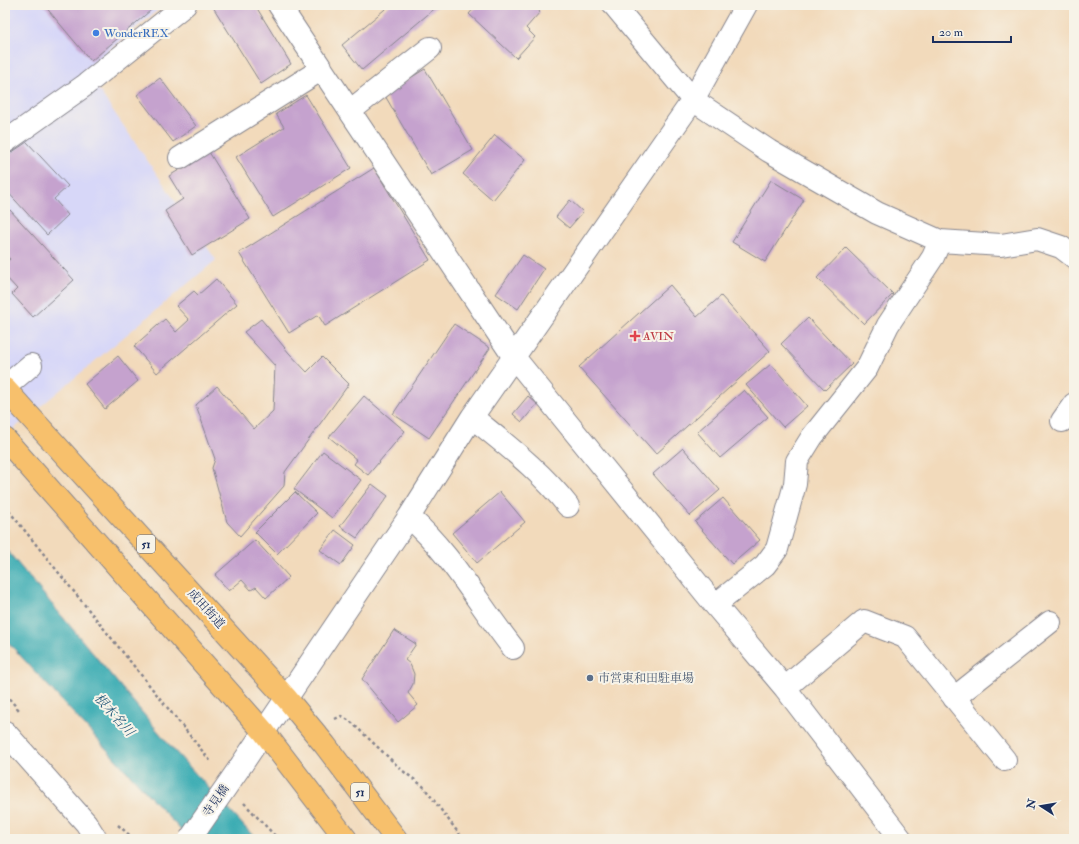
<svg xmlns="http://www.w3.org/2000/svg" width="1079" height="844" viewBox="0 0 1079 844" font-family="'IM FELL Double Pica','Noto Serif JP',serif">
<style>
.built{fill:#d7d7f8}
.water{fill:#39abb2;stroke:#2a6d88}
.building{fill:#c5a2ce}
.lines{fill:none;stroke-linecap:round;stroke-linejoin:round}
.minor-casing{stroke:#86848c;stroke-width:24}
.highway-casing{stroke:#86848c;stroke-width:24}
.path{stroke:#86848c;stroke-width:2.5;stroke-dasharray:3 3;stroke-linecap:butt}
.minor{stroke:#fff;stroke-width:22}
.highway{stroke:#f7c06c;stroke-width:22}
.minor-bridge-casing{stroke:#86848c;stroke-width:24;stroke-linecap:butt}
.minor-bridge{stroke:#fff;stroke-width:22}
.shop-dot{fill:#3f7fe0;stroke:#f7f3e8;stroke-width:1.5}
.health-dot{fill:#e0444e;stroke:#f7f3e8;stroke-width:1.5}
.service-dot{fill:#5c6f8a;stroke:#f7f3e8;stroke-width:1.5}
.labels{text-anchor:middle;dominant-baseline:central;stroke-width:4;stroke-linejoin:round;paint-order:stroke}
.shield{fill:#f7f3e8;stroke:#5d6a87;stroke-width:1}
.shield-label{font-size:11px;font-weight:bold;fill:#1b2f5e}
.shop-label{font-size:12px;fill:#366cbe;stroke:#f7f3e8;text-anchor:start}
.health-label{font-size:12px;fill:#be3a42;stroke:#f7f3e8;text-anchor:start}
.street-label{font-size:12px;fill:#1b2f5e;stroke:#f7f3e8}
.service-label{font-size:12px;fill:#4e5e75;stroke:#f7f3e8;text-anchor:start}
.water-label{font-size:13px;font-style:italic;fill:#265a7b;stroke:#f7f3e8}
</style>
<rect width="100%" height="100%" fill="#f7f3e8"/>
<filter id="ink" filterUnits="userSpaceOnUse"><feTurbulence type="fractalNoise" baseFrequency=".025" numOctaves="2"/><feDisplacementMap in="SourceGraphic" scale="8" xChannelSelector="R" yChannelSelector="G"/><feConvolveMatrix kernelMatrix="1 2 1 2 8 2 1 2 1" color-interpolation-filters="sRGB"/></filter>
<filter id="wash" filterUnits="userSpaceOnUse"><feTurbulence type="fractalNoise" baseFrequency=".012" numOctaves="4" result="noise"/><feDisplacementMap in="SourceGraphic" scale="16" xChannelSelector="R" yChannelSelector="G"/><feGaussianBlur stdDeviation="0.9" result="paint"/><feColorMatrix in="noise" values="0 0 0 0 0 0 0 0 0 0 0 0 0 0 0 0 0 1.4 0 .05"/><feComposite in="paint" operator="in"/></filter>
<g filter="url(#wash)">
<rect width="100%" height="100%" fill="#f2dabb"/>
<!-- built -->
<path class="built" d="M 5,5 L 164,5 L 85,70 L 216,260 L 5,436 Z"/>
<!-- water -->
<path class="water" d="M 5,548 L 172,748 L 256,839 L 189,839 L 5,639 Z"/>
<g id="blocks">
<!-- building -->
<path class="building" d="M 44,5 L 157,5 L 91,61 Z
M 216,5 L 255,5 L 291,64 L 261,84 L 213,7 Z
M 390,5 L 439,5 L 362,70 L 342,45 Z
M 477,5 L 533,5 L 540,12 L 526,28 L 535,37 L 516,58 L 469,14 Z
M 425,69 L 473,150 L 431,175 L 384,94 Z
M 160,78 L 196,126 L 173,142 L 137,95 Z
M 306,95 L 351,168 L 273,217 L 236,157 L 284,127 L 276,114 Z
M 495,135 L 525,160 L 493,200 L 463,174 Z
M 27,142 L 68,186 L 54,199 L 68,215 L 47,235 L 5,189 L 5,157 Z
M 209,152 L 250,219 L 192,255 L 165,211 L 183,199 L 169,176 Z
M 374,168 L 430,260 L 325,326 L 318,315 L 289,333 L 239,253 Z
M 771,180 L 804,200 L 765,262 L 732,242 Z
M 570,200 L 583,212 L 569,228 L 556,217 Z
M 10,210 L 74,280 L 33,317 L 12,294 L 17,289 L 5,276 L 5,264 L 10,259 L 5,254 L 5,214 Z
M 846,248 L 893,294 L 864,324 L 817,278 Z
M 523,255 L 544,269 L 518,309 L 496,294 Z
M 216,279 L 237,304 L 157,373 L 134,346 L 165,319 L 176,332 L 189,320 L 176,306 L 194,291 L 198,295 Z
M 670,285 L 697,317 L 721,296 L 770,351 L 656,454 L 579,367 Z
M 808,318 L 852,364 L 825,390 L 781,344 Z
M 261,319 L 289,353 L 307,372 L 322,357 L 349,384 L 285,472 L 284,486 L 240,536 L 227,522 L 212,468 L 215,459 L 196,405 L 217,386 L 254,429 L 273,411 L 275,366 L 244,332 Z
M 454,324 L 490,348 L 429,438 L 393,414 Z
M 118,356 L 138,381 L 105,409 L 85,384 Z
M 771,364 L 807,406 L 783,427 L 746,385 Z
M 744,390 L 768,417 L 720,458 L 697,432 Z
M 364,396 L 405,431 L 368,475 L 354,464 L 357,460 L 329,437 Z
M 528,396 L 537,404 L 522,422 L 513,414 Z
M 683,448 L 720,490 L 690,516 L 653,474 Z
M 323,451 L 361,480 L 332,518 L 294,489 Z
M 372,484 L 388,496 L 357,538 L 340,526 Z
M 295,492 L 317,513 L 277,554 L 255,532 Z
M 500,492 L 525,522 L 477,563 L 452,533 Z
M 723,498 L 760,540 L 732,564 L 695,522 Z
M 335,530 L 355,545 L 341,565 L 320,550 Z
M 255,540 L 289,577 L 266,598 L 256,587 L 251,590 L 242,580 L 229,591 L 215,575 Z
M 394,630 L 416,644 L 405,660 L 410,664 L 414,674 L 413,684 L 408,693 L 418,705 L 398,722 L 362,679 Z"/>
</g>
</g>
<g filter="url(#ink)">
<use href="#blocks" fill-opacity="0" stroke="#86848c" stroke-width="1"/>
<g class="lines">
<!-- minor casing -->
<g class="minor-casing">
<path id="minor" d="M 279,5 L 513,356 L 715,605 L 785,688 L 901,839
M 614,5 L 693,100 L 769,151 L 877,213 L 940,241 L 1001,245 L 1037,239 L 1061,247 L 1074,257
M 350,111 L 430,48
M 5,142 L 84,86 L 185,5
M 180,158 L 322,69
M 5,387 L 31,365
M 472,417 C 506,445 540,470 568,506
M 1062,421 L 1074,404
M 409,517 C 451,553 478,604 513,648
M 715,605 L 765,565 L 777,549 L 795,484 L 797,461 L 812,437 L 867,368 L 888,325 L 933,257 L 940,241
M 785,688 L 864,621 L 905,637 L 1005,760
M 954,698 L 1050,622
M 5,732 L 86,823 L 96,839
M 242,764 L 409,517 L 472,417 L 693,100 L 746,5"/>
</g>
<!-- highway casing -->
<g class="highway-casing">
<path id="highway" d="M 5,389 L 287,699 L 325,745 L 396,839
M 5,439 L 264,732 L 346,839"/>
</g>
<!-- path -->
<path class="path" d="M 5,506 L 212,763
M 5,694 L 19,710
M 335,719 L 341,716 L 350,721 L 403,771 L 423,786 L 463,839
M 244,803 L 278,839
M 118,825 L 134,839"/>
<!-- minor -->
<use href="#minor" class="minor"/>
<!-- highway -->
<use href="#highway" class="highway"/>
<!-- minor-bridge casing -->
<g class="minor-bridge-casing">
<path id="minor-bridge" d="M 190,839 L 242,764"/>
</g>
<!-- minor-bridge -->
<use href="#minor-bridge" class="minor-bridge"/>
</g>
</g>
<!-- markers -->
<circle class="shop-dot" cx="96" cy="33" r="4"/>
<path class="health-dot" d="M633 330h4v4h4v4h-4v4h-4v-4h-4v-4h4z"/>
<circle class="service-dot" cx="590" cy="678" r="4"/>
<g class="labels">
<!-- shield labels -->
<g class="shield">
<rect x="137" y="535" width="18" height="18" rx="3"/>
<rect x="351" y="783" width="18" height="18" rx="3"/>
</g>
<g class="shield-label">
<text x="146" y="544">51</text>
<text x="360" y="792">51</text>
</g>
<!-- shop labels -->
<g class="shop-label">
<text x="104" y="33">WonderREX</text>
</g>
<!-- health labels -->
<g class="health-label">
<text x="643" y="336">AVIN</text>
</g>
<!-- street labels -->
<g class="street-label">
<text transform="translate(206 609) rotate(48)">成田街道</text>
<text transform="translate(216 801) rotate(-55)">寺見橋</text>
</g>
<!-- service labels -->
<g class="service-label">
<text x="598" y="678">市営東和田駐車場</text>
</g>
<!-- water labels -->
<g class="water-label">
<text transform="translate(114 715) rotate(48)">根木名川</text>
</g>
</g>
<!-- margin -->
<rect width="1079" height="844" fill="none" stroke="#f7f3e8" stroke-width="20"/>
<!-- north arrow -->
<g transform="translate(1041 806) rotate(282)" stroke="#f7f3e8" stroke-width="3" paint-order="stroke">
<path d="M0-3L7 15L0 10L-7 15Z" fill="#1b2f5e"/>
<text y="-6" font-size="11" font-weight="bold" text-anchor="middle" fill="#1b2f5e">N</text>
</g>
<!-- scale -->
<path d="M933 36v6h78v-6" fill="none" stroke="#1b2f5e" stroke-width="2"/>
<text x="939" y="36" font-size="12" fill="#1b2f5e" stroke="#f7f3e8" stroke-width="3" paint-order="stroke">20 m</text>
</svg>
